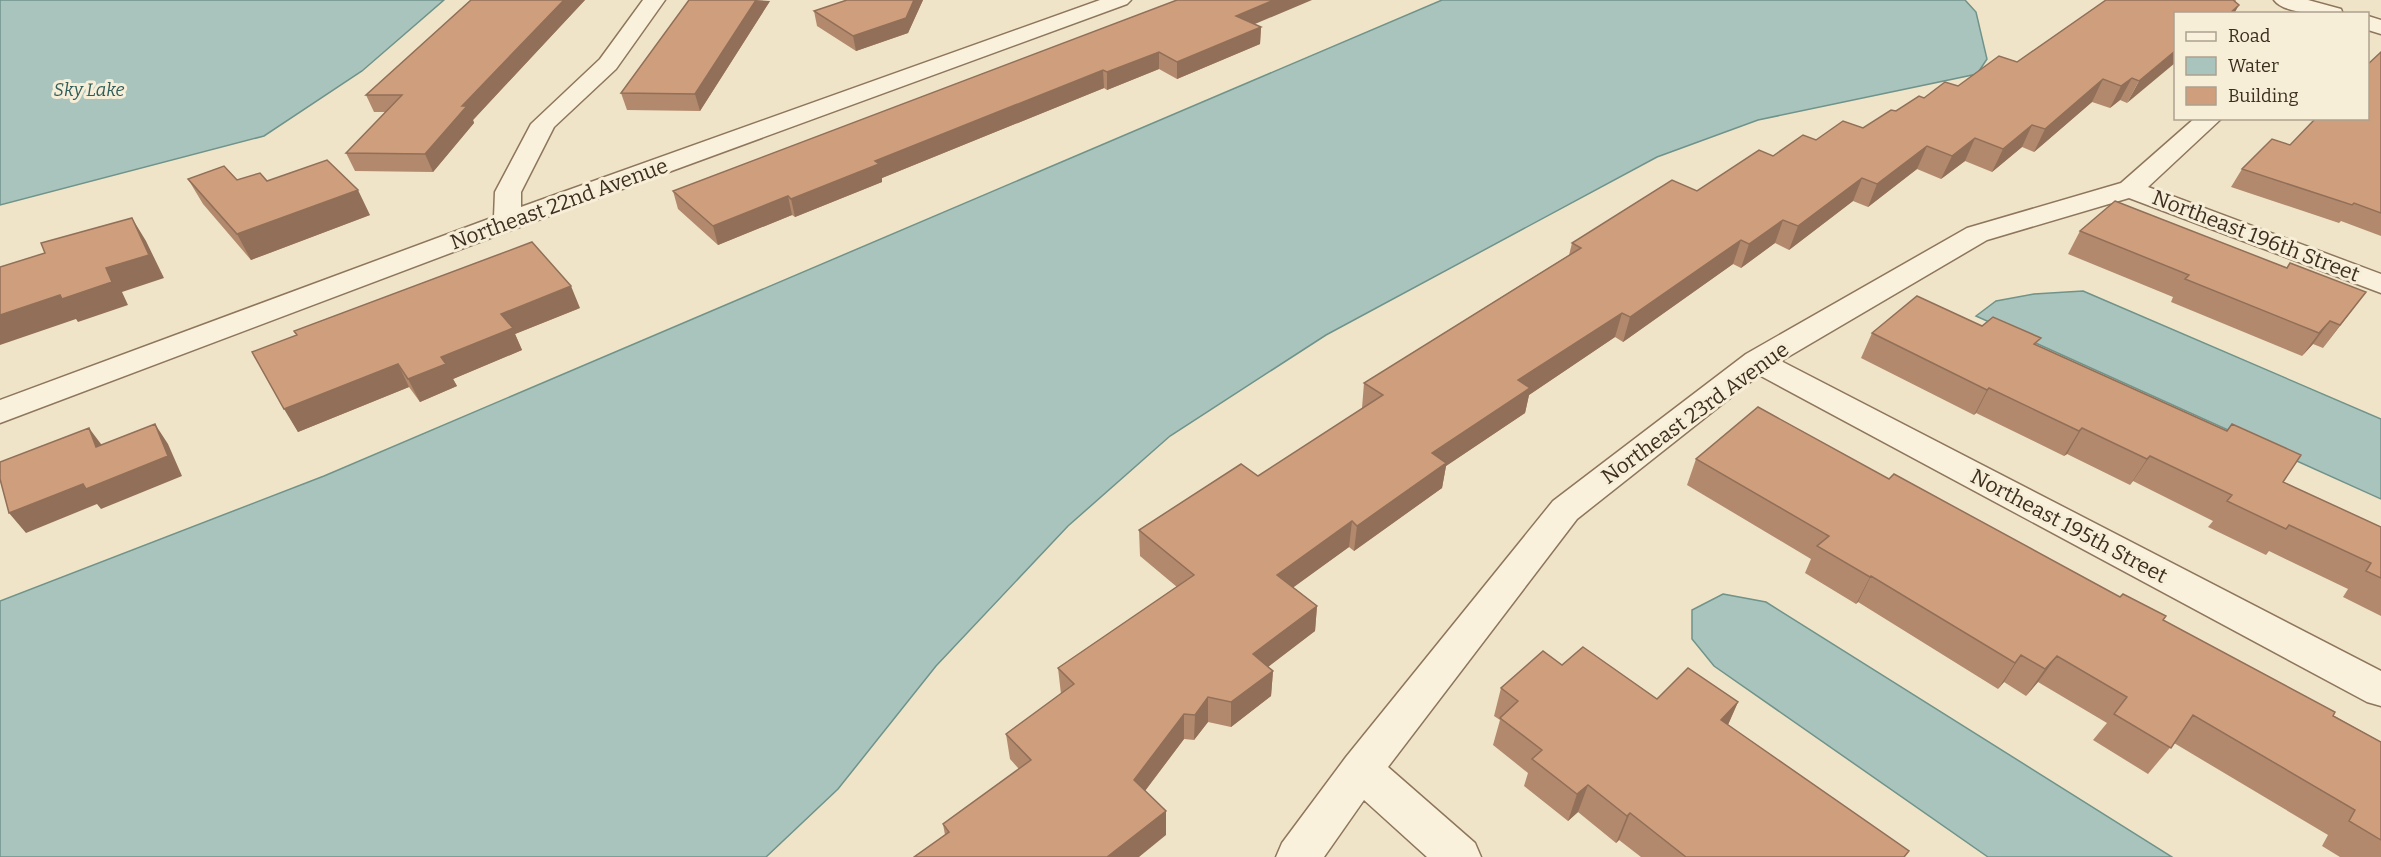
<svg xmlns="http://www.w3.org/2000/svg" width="2381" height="857" viewBox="0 0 2381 857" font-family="Bitter,serif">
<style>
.water{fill:#a9c4bc;stroke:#6f938a;stroke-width:1.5}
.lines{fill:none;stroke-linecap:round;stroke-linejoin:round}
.minor-casing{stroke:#8d765c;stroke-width:3}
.minor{fill:#faf1dc;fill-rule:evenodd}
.wall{fill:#b2896c}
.shaded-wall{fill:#916f58}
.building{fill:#cf9f7d;stroke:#916f58;stroke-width:1.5}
.labels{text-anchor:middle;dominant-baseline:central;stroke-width:6;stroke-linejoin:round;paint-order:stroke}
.far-water-label{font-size:18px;font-style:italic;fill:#2f5d5a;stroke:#f7eed8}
.street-label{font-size:21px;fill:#3d2e20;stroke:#f7eed8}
</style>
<rect width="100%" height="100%" fill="#f0e4c8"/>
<!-- water -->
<path class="water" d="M 0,0 L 444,0 L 362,71 L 264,136 L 0,205 Z
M 1442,0 L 1965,0 L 1976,12 L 1987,59 L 1977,74 L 1758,120 L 1657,157 L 1326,335 L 1170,436 L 1068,526 L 936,666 L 838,789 L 766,857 L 0,857 L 0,601 L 324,476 Z
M 2083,291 L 2381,419 L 2381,499 L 1976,316 L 1996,301 L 2034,294 Z
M 1723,594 L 1766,602 L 2172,857 L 1988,857 L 1714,666 L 1692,639 L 1692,610 Z"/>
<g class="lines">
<!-- minor casing -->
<g class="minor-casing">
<path id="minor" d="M 643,0 L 665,0 L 616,69 L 554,127 L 521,192 L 521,207 L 1100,0 L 1131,0 L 1127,4 L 554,214 L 0,423 L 0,400 L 494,217 L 495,192 L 531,124 L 600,59 Z
M 2274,0 L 2308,0 L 2341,9 L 2343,14 C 2326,14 2285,15 2274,0 Z
M 2368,16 L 2381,20 L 2381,34 L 2368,30 Z
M 2195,118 L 2222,118 L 2148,187 L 2381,274 L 2381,293 L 2129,198 L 1987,240 L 1781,361 L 2381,671 L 2381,706 L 2367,702 L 1759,375 L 1577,519 L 1388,767 L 1475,843 L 1481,857 L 1427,857 L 1364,800 L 1324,857 L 1276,857 L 1282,843 L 1346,757 L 1553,501 L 1746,354 L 1967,228 L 2121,183 Z"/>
</g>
<!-- minor -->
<use href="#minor" class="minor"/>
</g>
<!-- wall -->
<path class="wall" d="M 471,0 L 585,0 L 473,120 L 474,123 L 433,172 L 355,171 L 346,153 L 386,112 L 374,112 L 366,95 Z
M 847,0 L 923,0 L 908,33 L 856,51 L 817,26 L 814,11 Z
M 2106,0 L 2236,0 L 2235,2 L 2175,14 L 2127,103 L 2120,100 L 2110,108 L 2092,102 L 2034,152 L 2022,147 L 1992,172 L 1965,161 L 1941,179 L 1917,169 L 1868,207 L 1853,201 L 1789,250 L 1775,243 L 1741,268 L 1733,264 L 1623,342 L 1615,337 L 1529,395 L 1525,413 L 1446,466 L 1442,488 L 1354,551 L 1349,547 L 1293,587 L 1317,606 L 1315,631 L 1268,667 L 1273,671 L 1271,696 L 1231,727 L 1208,722 L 1194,740 L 1184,739 L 1145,791 L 1166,811 L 1166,835 L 945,835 L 943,824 L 1019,769 L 1010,759 L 1006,734 L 1061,694 L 1058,668 L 1177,587 L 1140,556 L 1139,530 L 1258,476 L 1363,409 L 1362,408 L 1364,383 L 1569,255 L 1572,243 L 1697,191 L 1773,156 L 1816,140 L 1863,128 L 1924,98 L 1958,86 L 2017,62 Z
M 770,1 L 700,111 L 627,110 L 621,93 Z
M 1254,24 L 1261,27 L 1260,44 L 1177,79 L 1159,69 L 1107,90 L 1104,88 L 882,178 L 882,182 L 795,217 L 792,215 L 718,245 L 678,209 L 673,191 Z
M 2381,52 L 2381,236 L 2341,221 L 2339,223 L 2231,187 L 2242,169 L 2290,145 Z
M 188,179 L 267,181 L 370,215 L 251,260 L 203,204 Z
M 2080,231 L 2349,314 L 2323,348 L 2313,344 L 2302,356 L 2171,302 L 2173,297 L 2068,254 Z
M 580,308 L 515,334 L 522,350 L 453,379 L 457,386 L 420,402 L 409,387 L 298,432 L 252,352 Z
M 1982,326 L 2037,346 L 2283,482 L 2381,527 L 2381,616 L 2343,597 L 2348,589 L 2269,551 L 2266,555 L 2208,527 L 2213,521 L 2133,481 L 2130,485 L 2067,454 L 2064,456 L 1976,413 L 1974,415 L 1861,358 L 1872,333 Z
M 1696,459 L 1889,479 L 2163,620 L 2381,742 L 2381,857 L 2340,857 L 2322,846 L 2328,835 L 2174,743 L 2148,774 L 2093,740 L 2107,723 L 2038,682 L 2026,696 L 2004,682 L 1998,689 L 1858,602 L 1856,604 L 1805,573 L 1811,559 L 1687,485 Z
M 1562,665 L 1657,699 L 1738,702 L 1728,725 L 1905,857 L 1641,857 L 1619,840 L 1616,843 L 1578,812 L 1568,821 L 1524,786 L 1528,773 L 1493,745 L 1500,720 L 1494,716 L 1501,688 Z"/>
<!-- shaded-wall -->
<path class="shaded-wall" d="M 564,0 L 585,0 L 473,120 L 474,123 L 433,172 L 425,154 L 462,106 Z
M 756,0 L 770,1 L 700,111 L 695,94 Z
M 914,0 L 923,0 L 908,33 L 856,51 L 853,36 Z
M 1274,0 L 1312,0 L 1236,32 L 1236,16 Z
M 2239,5 L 2234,14 L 2229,14 Z
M 1261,27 L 1260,44 L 1177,79 L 1177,62 Z
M 2175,51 L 2175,63 L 2127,103 L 2139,81 Z
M 1159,52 L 1159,69 L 1107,90 L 1107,72 Z
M 1103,70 L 1104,88 L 882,178 L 882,182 L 795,217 L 791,199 L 875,161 Z
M 2132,78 L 2120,100 L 2110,108 L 2121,86 Z
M 2103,79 L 2092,102 L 2034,152 L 2045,129 Z
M 2032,125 L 2022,147 L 1992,172 L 2003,149 Z
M 1975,138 L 1965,161 L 1941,179 L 1952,156 Z
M 1927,146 L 1917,169 L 1868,207 L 1877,184 Z
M 1862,178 L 1853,201 L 1789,250 L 1798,226 Z
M 358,190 L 370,215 L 251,260 L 237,234 Z
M 788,196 L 792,215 L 718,245 L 713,226 Z
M 132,218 L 146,241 L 164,278 L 122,292 L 128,305 L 78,322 L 76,319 L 0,345 L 0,315 L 60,295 L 106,268 Z
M 1783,220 L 1775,243 L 1741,268 L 1749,244 Z
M 1741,240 L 1733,264 L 1623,342 L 1630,317 Z
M 571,286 L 580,308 L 515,334 L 522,350 L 453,379 L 457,386 L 420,402 L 408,379 L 441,357 L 501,314 Z
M 2366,292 L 2349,314 L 2323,348 L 2340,325 Z
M 1622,313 L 1615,337 L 1529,395 L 1525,413 L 1446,466 L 1442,488 L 1354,551 L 1357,526 L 1432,453 L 1518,380 Z
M 2330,321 L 2313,344 L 2302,356 L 2319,333 Z
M 398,364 L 409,387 L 298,432 L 284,409 Z
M 1989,388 L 1976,413 L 1974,415 L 1987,390 Z
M 155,424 L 168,444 L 182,476 L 101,509 L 97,504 L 26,533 L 9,513 Z
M 89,428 L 104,448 L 96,447 Z
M 2082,428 L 2067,454 L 2064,456 L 2079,431 Z
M 2150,456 L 2133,481 L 2130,485 L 2147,459 Z
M 1352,521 L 1349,547 L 1276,600 L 1277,575 Z
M 1871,576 L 1858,602 L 1856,604 L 1870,577 Z
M 1317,606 L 1315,631 L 1252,679 L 1253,654 Z
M 2021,655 L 2004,682 L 1998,689 L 2015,663 Z
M 2057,656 L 2038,682 L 2026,696 L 2045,669 Z
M 1273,671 L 1271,696 L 1231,727 L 1231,702 Z
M 1208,697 L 1208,722 L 1194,740 L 1195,715 Z
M 1738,702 L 1726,729 L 1721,720 Z
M 1184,714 L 1184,739 L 1135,804 L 1134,780 Z
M 1588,785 L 1578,812 L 1568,821 L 1577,794 Z
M 1166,811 L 1166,835 L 1139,857 L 1107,857 Z
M 1630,813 L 1619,840 L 1616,843 L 1627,816 Z"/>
<!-- building -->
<path class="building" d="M 471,0 L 564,0 L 462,106 L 467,106 L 425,154 L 346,153 L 402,95 L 366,95 Z
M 689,0 L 756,0 L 695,94 L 621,93 Z
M 847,0 L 914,0 L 906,18 L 853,36 L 814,11 Z
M 1177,0 L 1274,0 L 1236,16 L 1261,27 L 1177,62 L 1159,52 L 1107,72 L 1103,70 L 875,161 L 879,164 L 791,199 L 788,196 L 713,226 L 673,191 Z
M 2106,0 L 2233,0 L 2239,5 L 2229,14 L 2175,14 L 2175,51 L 2139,81 L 2132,78 L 2121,86 L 2103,79 L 2045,129 L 2032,125 L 2003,149 L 1975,138 L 1952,156 L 1927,146 L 1877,184 L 1862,178 L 1798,226 L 1783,220 L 1749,244 L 1741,240 L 1630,317 L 1622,313 L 1518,380 L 1530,388 L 1432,453 L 1446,463 L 1357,526 L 1352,521 L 1277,575 L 1317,606 L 1253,654 L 1273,671 L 1231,702 L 1208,697 L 1195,715 L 1184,714 L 1134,780 L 1166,811 L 1107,857 L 914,857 L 949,832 L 943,824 L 1031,760 L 1006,734 L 1074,684 L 1058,668 L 1194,575 L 1139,530 L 1241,464 L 1258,476 L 1383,395 L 1364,383 L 1581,248 L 1572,243 L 1672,180 L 1697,191 L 1759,150 L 1773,156 L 1803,135 L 1816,140 L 1843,121 L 1863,128 L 1891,110 L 1896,111 L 1919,96 L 1924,98 L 1945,82 L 1958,86 L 1999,56 L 2017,62 Z
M 2381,52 L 2381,213 L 2354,203 L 2352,205 L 2242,169 L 2272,139 L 2290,145 L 2316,118 L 2367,118 L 2367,65 Z
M 327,160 L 358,190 L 237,234 L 188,179 L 224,166 L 237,180 L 260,173 L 267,181 Z
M 2115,201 L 2287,268 L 2290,263 L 2366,292 L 2340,325 L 2330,321 L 2319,333 L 2185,279 L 2189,275 L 2080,231 Z
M 132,218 L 149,255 L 106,268 L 112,282 L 62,299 L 60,295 L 0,315 L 0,267 L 45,253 L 41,243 Z
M 532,242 L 571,286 L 501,314 L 513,328 L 441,357 L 446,364 L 408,379 L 398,364 L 284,409 L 252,352 L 297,335 L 294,331 Z
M 1917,296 L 1982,326 L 1993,317 L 2041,338 L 2034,344 L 2227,431 L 2232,424 L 2301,455 L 2283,482 L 2381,527 L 2381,578 L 2366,571 L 2371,563 L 2289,525 L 2286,529 L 2227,501 L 2232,495 L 2150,456 L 2147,459 L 2082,428 L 2079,431 L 1989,388 L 1987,390 L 1872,333 Z
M 1758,407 L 1889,479 L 1894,474 L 2120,597 L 2123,594 L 2166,616 L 2163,620 L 2335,712 L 2333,716 L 2381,742 L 2381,840 L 2349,821 L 2355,810 L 2193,715 L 2171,748 L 2114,714 L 2127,697 L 2057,656 L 2045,669 L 2021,655 L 2015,663 L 1871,576 L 1870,577 L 1817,546 L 1829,536 L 1696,459 Z
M 155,424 L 168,456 L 86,489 L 83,484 L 9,513 L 0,479 L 0,462 L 89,428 L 96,447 Z
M 1583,647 L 1657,699 L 1688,668 L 1738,702 L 1721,720 L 1909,851 L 1904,857 L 1686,857 L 1630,813 L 1627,816 L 1588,785 L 1577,794 L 1532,759 L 1542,750 L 1500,718 L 1518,701 L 1501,688 L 1543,651 L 1562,665 Z"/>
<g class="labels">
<!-- far-water labels -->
<g class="far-water-label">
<text x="89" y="90">Sky Lake</text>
</g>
<!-- street labels -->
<g class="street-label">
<text transform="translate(559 204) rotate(-20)">Northeast 22nd Avenue</text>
<text transform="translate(2256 236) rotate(21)">Northeast 196th Street</text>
<text transform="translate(1695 413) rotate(-36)">Northeast 23rd Avenue</text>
<text transform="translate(2069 526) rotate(28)">Northeast 195th Street</text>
</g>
</g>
<!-- legend -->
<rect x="2174" y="12" width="195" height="108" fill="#f7eed8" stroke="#ada18e" stroke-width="1.5"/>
<rect x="2186" y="32" width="30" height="9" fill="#faf1dc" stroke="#ada18e" stroke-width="1.5"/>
<text x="2228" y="42" font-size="18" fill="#3d2e20">Road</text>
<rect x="2186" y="57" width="30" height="18" fill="#a9c4bc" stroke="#ada18e" stroke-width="1.5"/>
<text x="2228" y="72" font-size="18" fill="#3d2e20">Water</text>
<rect x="2186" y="87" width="30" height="18" fill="#cf9f7d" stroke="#ada18e" stroke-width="1.5"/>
<text x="2228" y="102" font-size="18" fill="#3d2e20">Building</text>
</svg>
